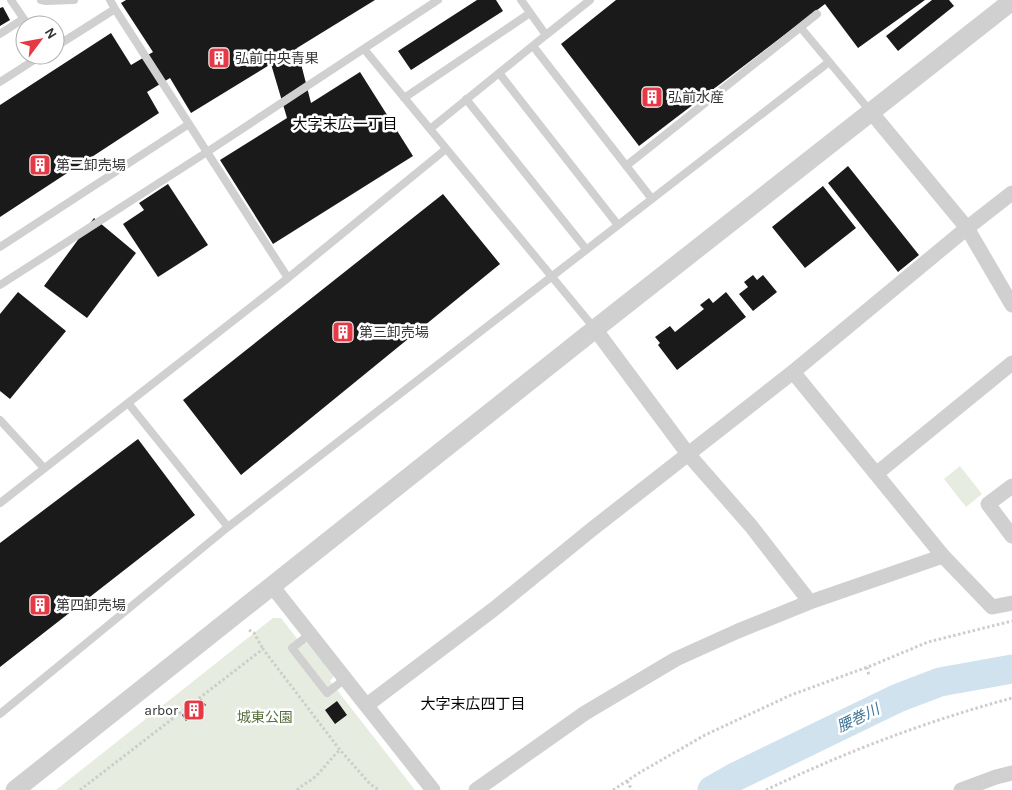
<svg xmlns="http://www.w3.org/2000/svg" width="1012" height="790" viewBox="0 0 1012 790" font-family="Karla,'Noto Sans JP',sans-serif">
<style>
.green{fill:#e6ecdf}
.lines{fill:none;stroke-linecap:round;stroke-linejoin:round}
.river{stroke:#cfe2ee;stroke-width:29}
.building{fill:#1a1a1a}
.path{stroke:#cdcdcd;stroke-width:3;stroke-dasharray:2.5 2.5;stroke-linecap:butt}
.service{stroke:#d0d0d0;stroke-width:8}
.minor{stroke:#d0d0d0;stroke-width:15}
.tertiary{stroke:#d0d0d0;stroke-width:19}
.labels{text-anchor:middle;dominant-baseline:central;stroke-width:5;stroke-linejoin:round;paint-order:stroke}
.poi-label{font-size:14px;fill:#333;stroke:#fff;text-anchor:start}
.park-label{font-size:14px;fill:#56703f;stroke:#fff}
.neighbourhood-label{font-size:15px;fill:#000;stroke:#fff}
.water-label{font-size:15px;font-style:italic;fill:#3f7597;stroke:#fff}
</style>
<rect width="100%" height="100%" fill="#fff"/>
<!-- green -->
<path class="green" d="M 960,466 L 982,494 L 966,507 L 944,479 Z
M 273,618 L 281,618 L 302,645 L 306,642 L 334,676 L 330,681 L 415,790 L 56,790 Z"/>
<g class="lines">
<!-- river -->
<path class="river" d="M 712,790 L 735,777 L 898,698 L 940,682 L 1012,669"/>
</g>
<!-- building -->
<path class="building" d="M 126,0 L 375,0 L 297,48 L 311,103 L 360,72 L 413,156 L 273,244 L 220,160 L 287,118 L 271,64 L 191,113 L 170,78 L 147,92 L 159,113 L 0,217 L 0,105 L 111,33 L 131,65 L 153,52 L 121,3 Z
M 477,0 L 496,0 L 503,11 L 411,70 L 398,51 Z
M 616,0 L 925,0 L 858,48 L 825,4 L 639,146 L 561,44 Z
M 932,0 L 949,0 L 954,6 L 898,51 L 886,36 Z
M 3,7 L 10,20 L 0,26 L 0,8 Z
M 848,166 L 919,255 L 898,272 L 828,183 Z
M 168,184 L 208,245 L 158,277 L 123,224 L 144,210 L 139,203 Z
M 823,186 L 856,228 L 805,268 L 772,227 Z
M 443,194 L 500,264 L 241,475 L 183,400 Z
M 94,218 L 136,253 L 87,318 L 44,286 Z
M 753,275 L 757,280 L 763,275 L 777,292 L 753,311 L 739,294 L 748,287 L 744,282 Z
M 18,292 L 66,331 L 10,399 L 0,391 L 0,314 Z
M 726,292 L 746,317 L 677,370 L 658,345 L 660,343 L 655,337 L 670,326 L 675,332 L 704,309 L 700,305 L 709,298 L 713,303 Z
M 138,439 L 195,515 L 0,667 L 0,543 Z
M 201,699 L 206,705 L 186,721 L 182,715 Z
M 337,701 L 347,715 L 335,724 L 325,710 Z"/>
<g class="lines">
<!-- path -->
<path class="path" d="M 249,630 L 254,633 L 263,649
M 867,667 L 869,676
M 627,781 L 632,790
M 80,790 L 263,649 L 340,750 L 370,784 L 379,790
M 297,790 C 303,784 311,781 317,775 C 325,767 331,758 340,750
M 613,790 L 639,773 L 705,735 L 791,695 L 873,665 L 928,642 L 1012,621
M 766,790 C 845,752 927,721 1012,698"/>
<!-- service -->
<path class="service" d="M 11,0 L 28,25
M 41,0 L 46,1 L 74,0
M 115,9 L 288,278 L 128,403 L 228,527 L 829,62
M 801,28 L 871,112
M 0,34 L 23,19
M 546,35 L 590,0
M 533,46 L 652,199
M 55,47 L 115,9 L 110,0
M 364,49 L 595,329
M 499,73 L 618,225
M 0,82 L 42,55
M 404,98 L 530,13
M 466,99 L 586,249
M 430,129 L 546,35 L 521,0
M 626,166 L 817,14
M 0,247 L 189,124
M 288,278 L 446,149
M 0,285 L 207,152 L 438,0
M 0,420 L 44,468
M 0,503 L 128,403
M 310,634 L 292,648 L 327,693 L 346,678
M 0,714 L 228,527"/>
<!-- minor -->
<path class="minor" d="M 871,112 L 967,228 L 1012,305
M 595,329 L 688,454 L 751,526 L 810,602
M 793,372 L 943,556 L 992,607 L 1012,603
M 876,474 L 1012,363
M 1012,486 L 988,504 L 1012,536
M 272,586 L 433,790
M 367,705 L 494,609 L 591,530 L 793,372 L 967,228 L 1012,193
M 476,790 L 585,713 L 676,659 L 738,631 L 810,602 L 943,556
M 961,790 L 996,777 L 1012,773"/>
<!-- tertiary -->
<path class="tertiary" d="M 15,790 L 595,329 L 1012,1"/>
</g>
<!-- icons -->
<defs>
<g id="building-square" transform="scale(1.125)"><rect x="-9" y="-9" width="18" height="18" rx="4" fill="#e63946" stroke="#fff"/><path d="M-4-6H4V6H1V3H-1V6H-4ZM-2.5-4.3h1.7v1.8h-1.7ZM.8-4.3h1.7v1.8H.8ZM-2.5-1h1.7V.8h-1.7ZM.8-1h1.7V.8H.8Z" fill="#fff"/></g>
</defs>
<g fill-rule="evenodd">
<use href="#building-square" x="219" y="58"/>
<use href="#building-square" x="652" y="97"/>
<use href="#building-square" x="40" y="165"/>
<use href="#building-square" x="343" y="332"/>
<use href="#building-square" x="40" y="605"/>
<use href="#building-square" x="194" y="710"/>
</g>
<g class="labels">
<!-- poi labels -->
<g class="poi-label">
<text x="235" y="58">弘前中央青果</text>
<text x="668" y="97">弘前水産</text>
<text x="56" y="165">第二卸売場</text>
<text x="359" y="332">第三卸売場</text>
<text x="56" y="605">第四卸売場</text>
<text x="178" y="710" text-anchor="end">arbor</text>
</g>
<!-- park labels -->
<g class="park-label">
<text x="265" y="717">城東公園</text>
</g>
<!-- neighbourhood labels -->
<g class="neighbourhood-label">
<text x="345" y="124">大字末広一丁目</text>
<text x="473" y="704">大字末広四丁目</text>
</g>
<!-- water labels -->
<g class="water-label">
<text transform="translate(858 718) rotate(-26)">腰巻川</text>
</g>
</g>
<!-- north arrow -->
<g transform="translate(40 40) rotate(58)"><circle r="24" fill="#ffffff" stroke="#adadad"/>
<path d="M0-4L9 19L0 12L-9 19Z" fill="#e63946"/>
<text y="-8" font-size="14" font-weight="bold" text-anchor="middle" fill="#333333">N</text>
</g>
</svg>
